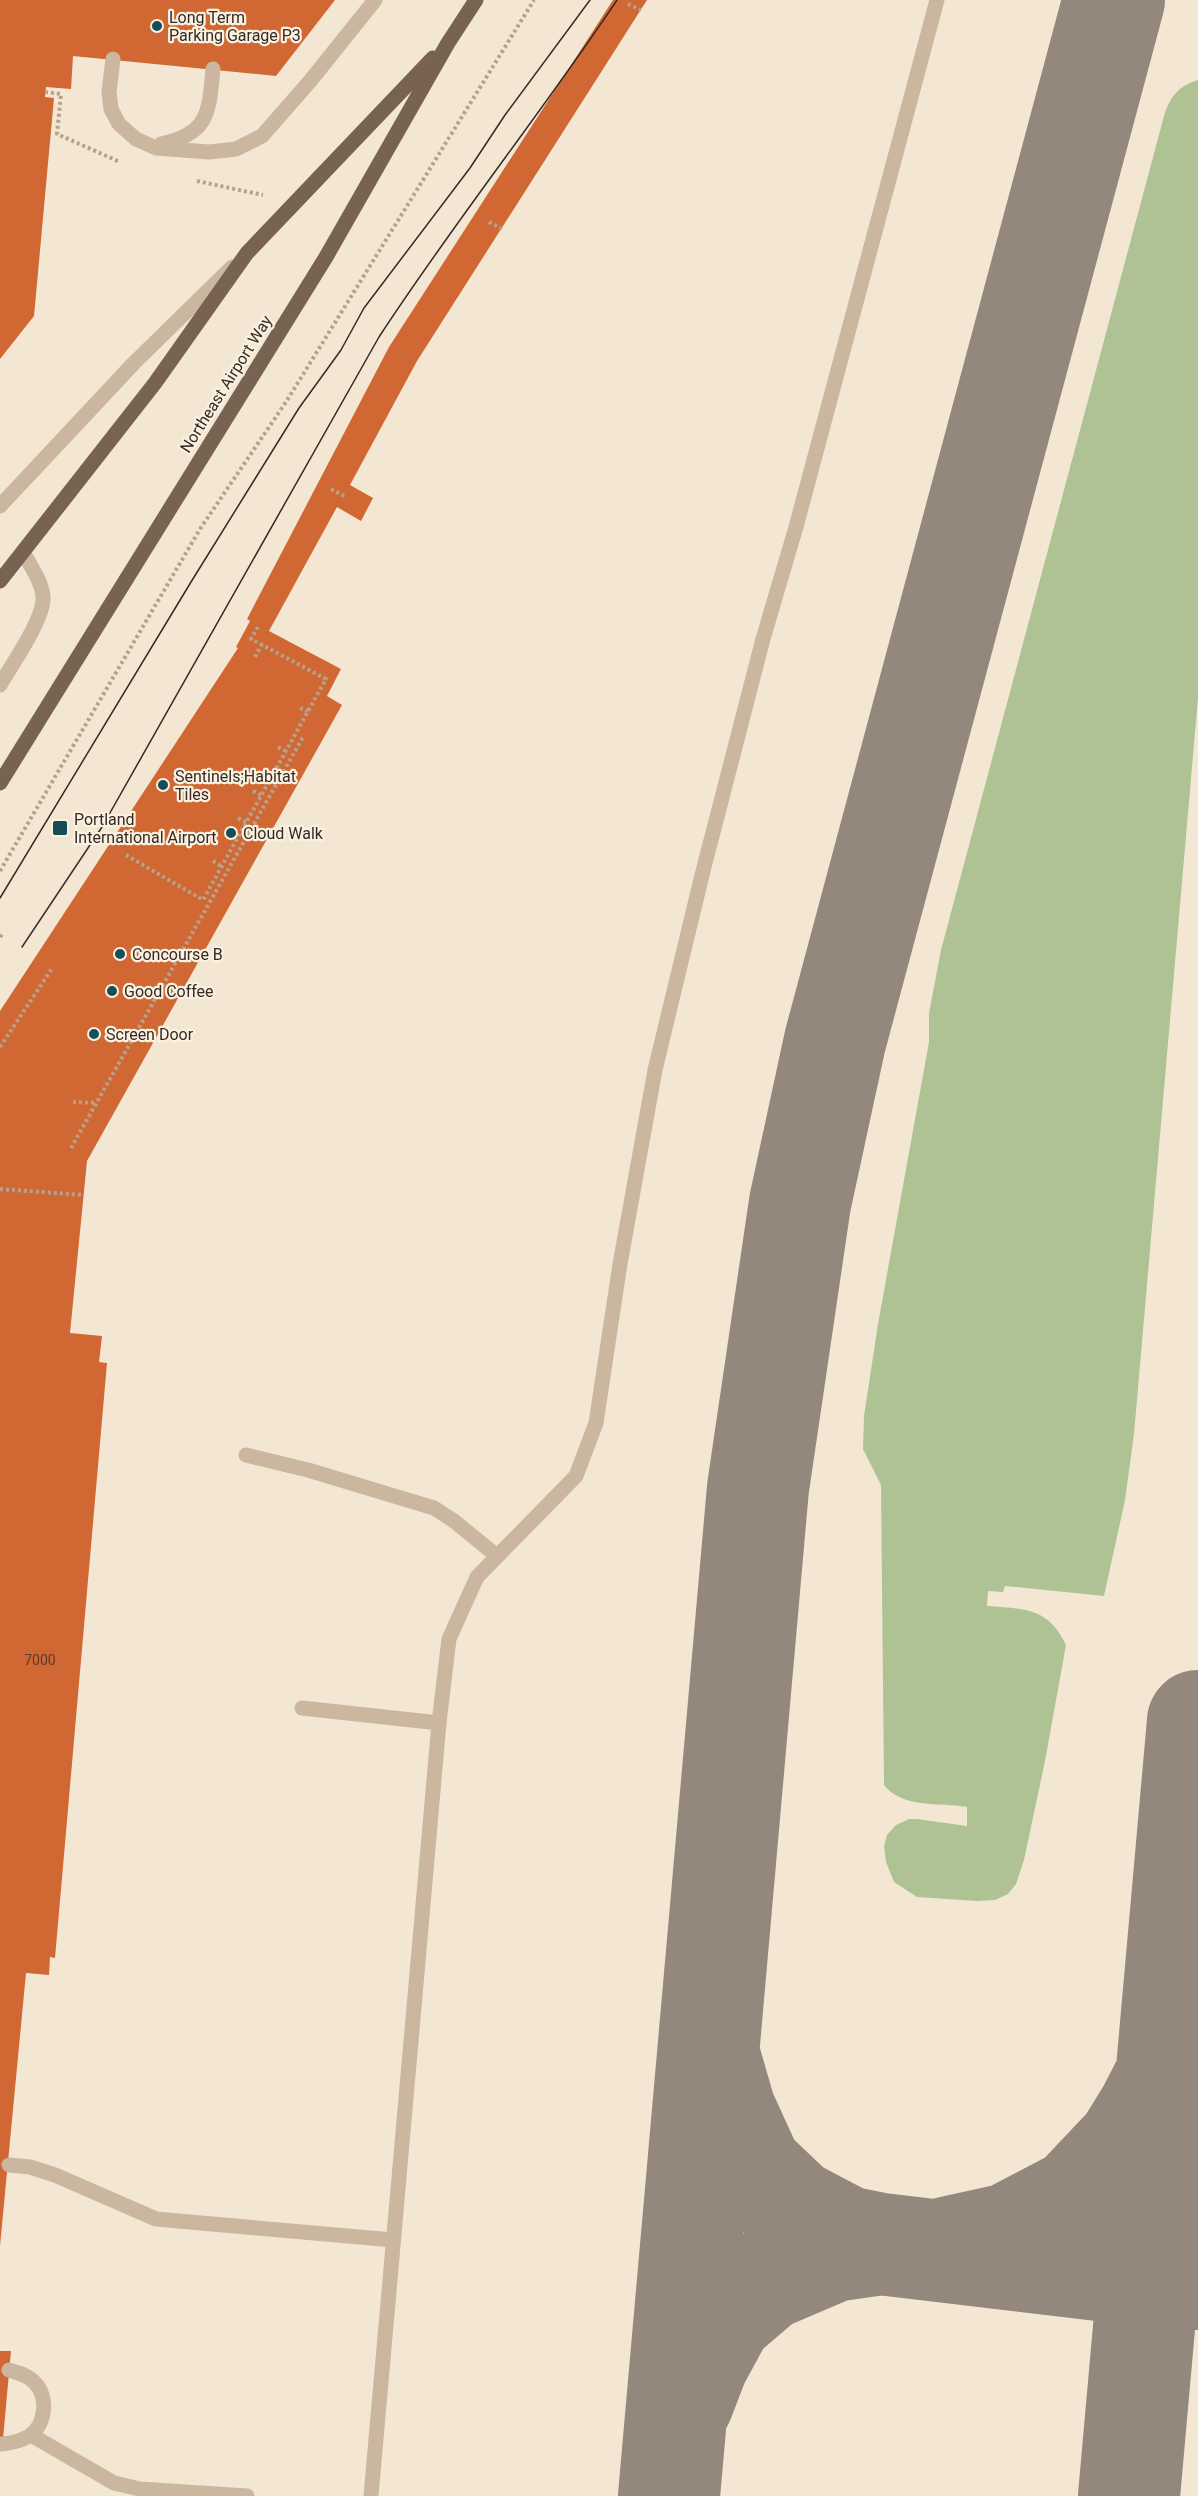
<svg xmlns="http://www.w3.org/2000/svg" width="1198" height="2496" viewBox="0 0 1198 2496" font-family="Roboto,sans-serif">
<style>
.green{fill:#aec294}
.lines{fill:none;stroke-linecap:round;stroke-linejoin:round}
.taxiway{stroke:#94887c;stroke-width:102}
.building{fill:#d16834}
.path{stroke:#b7a18a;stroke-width:4;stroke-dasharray:3 3;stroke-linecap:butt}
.minor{stroke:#cbb7a0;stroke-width:15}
.major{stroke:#786353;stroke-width:15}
.tram{stroke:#342a24;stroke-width:1.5}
.poi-dot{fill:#164e58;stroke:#faf1e0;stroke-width:2}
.labels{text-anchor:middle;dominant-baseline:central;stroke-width:4.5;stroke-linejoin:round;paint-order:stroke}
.number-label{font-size:14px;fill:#5b3a28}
.poi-label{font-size:16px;fill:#342a24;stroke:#faf1e0;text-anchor:start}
.street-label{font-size:16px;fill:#342a24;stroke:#faf1e0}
</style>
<rect width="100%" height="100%" fill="#f3e7d4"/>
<!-- green -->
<path class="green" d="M 1198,80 L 1198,698 L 1134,1434 L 1125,1500 L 1104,1596 L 1005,1586 L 1003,1592 L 988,1591 L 987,1606 C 1025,1609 1048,1607 1066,1645 L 1045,1761 L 1024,1860 L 1016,1884 L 1008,1894 L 995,1900 L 977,1901 L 917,1897 L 894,1882 L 886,1862 L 884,1846 L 887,1835 L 896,1825 L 909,1819 L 917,1819 L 967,1826 L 967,1807 C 939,1802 903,1809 884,1785 L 881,1485 L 863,1449 L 864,1416 L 878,1324 L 929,1042 L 929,1013 L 941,950 L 1164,116 C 1170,97 1178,86 1198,80 Z"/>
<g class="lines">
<!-- taxiway -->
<path class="taxiway" d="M 710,2059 L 725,2111 L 752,2170 L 793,2209 L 846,2237 L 881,2244 L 1150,2276 L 1198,2279
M 950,2247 L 1009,2234 L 1076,2199 L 1127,2145 L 1148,2111 L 1167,2074
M 683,2401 L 698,2362 L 723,2316 L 765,2280 L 833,2251 L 881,2244
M 669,2496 L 758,1488 L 800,1203 L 835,1041 L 1114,0
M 1129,2496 L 1198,1721"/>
</g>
<!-- building -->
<path class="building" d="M 0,0 L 335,0 L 276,76 L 73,56 L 71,89 L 46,87 L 45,97 L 54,98 L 34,316 L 0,359 Z
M 613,0 L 647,0 L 417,361 L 350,485 L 373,498 L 361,521 L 337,507 L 269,631 L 341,669 L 327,696 L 342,705 L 87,1161 L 70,1333 L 102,1336 L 99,1362 L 107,1363 L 55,1958 L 50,1957 L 49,1975 L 26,1973 L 0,2246 L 0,1011 L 238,648 L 236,647 L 250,621 L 247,619 L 389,347 Z
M 0,2351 L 11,2351 L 2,2450 L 0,2450 Z"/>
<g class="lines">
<!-- path -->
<path class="path" d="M 628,4 L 641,10
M 45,92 L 61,94 L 57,134 L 120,162
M 197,181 L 263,195
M 489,222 L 502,229
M 331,489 L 344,496
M 255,657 L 262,644
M 300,708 L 308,711
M 278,747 L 286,751
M 253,791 L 261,795
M 238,818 L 246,822
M 126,855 L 203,900 L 326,679 L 251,639 L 259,625
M 213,861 L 221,866
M 0,871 L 200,529 L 286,402 L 534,0
M 0,937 L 3,933
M 0,1047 L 53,967
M 73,1102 L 97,1103
M 71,1148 L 303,737
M 0,1189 L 83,1195"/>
<!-- minor -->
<path class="minor" d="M 113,59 L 109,92 L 111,109 L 119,124 L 136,139 L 156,148 L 209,152 L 236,149 L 262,136 L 311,80 L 375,0
M 161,144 C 209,134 209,112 213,69
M 0,506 L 134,363 L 232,267
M 0,685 C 11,666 44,619 43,598 C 43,583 30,565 23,552
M 246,1455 L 308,1470 L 434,1508 L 454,1521 L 497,1556
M 302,1708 L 439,1723
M 9,2165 L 30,2167 L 55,2175 L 156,2219 L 393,2240
M 31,2435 L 114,2483 L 140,2489 L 247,2496
M 2,2444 C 12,2443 21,2441 29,2436 C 46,2425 49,2396 34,2382 C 28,2375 18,2373 9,2370
M 371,2496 L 439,1723 L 449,1639 L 477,1577 L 576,1476 L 596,1423 L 620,1264 L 655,1070 L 703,871 L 763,639 L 796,527 L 937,0"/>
<!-- major -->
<path class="major" d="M 0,581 L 155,383 L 247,253 L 433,58
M 0,783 L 326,257 L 448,43 L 476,0"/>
<!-- tram -->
<path class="tram" d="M 0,898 L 191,582 L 299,408 L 341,350 L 364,308 L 470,168 L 505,115 L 590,0
M 22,947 L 102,827 L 379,337 C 454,222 540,115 617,0"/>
</g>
<!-- markers -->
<g class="poi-dot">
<circle cx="157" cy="26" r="6"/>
<circle cx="163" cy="785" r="6"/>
<rect x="52" y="820" width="16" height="16" rx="3"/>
<circle cx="231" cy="833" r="6"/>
<circle cx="120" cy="954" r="6"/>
<circle cx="112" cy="991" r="6"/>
<circle cx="94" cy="1034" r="6"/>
</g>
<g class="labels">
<!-- number labels -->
<g class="number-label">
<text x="40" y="1660">7000</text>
</g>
<!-- poi labels -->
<g class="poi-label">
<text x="169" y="17">Long Term<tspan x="169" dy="18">Parking Garage P3</tspan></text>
<text x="175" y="776">Sentinels;Habitat<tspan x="175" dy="18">Tiles</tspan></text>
<text x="74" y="819">Portland<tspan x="74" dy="18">International Airport</tspan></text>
<text x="243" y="833">Cloud Walk</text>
<text x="132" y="954">Concourse B</text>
<text x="124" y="991">Good Coffee</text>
<text x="106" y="1034">Screen Door</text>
</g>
<!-- street labels -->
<g class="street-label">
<text transform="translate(226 384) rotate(-58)">Northeast Airport Way</text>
</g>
</g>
</svg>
